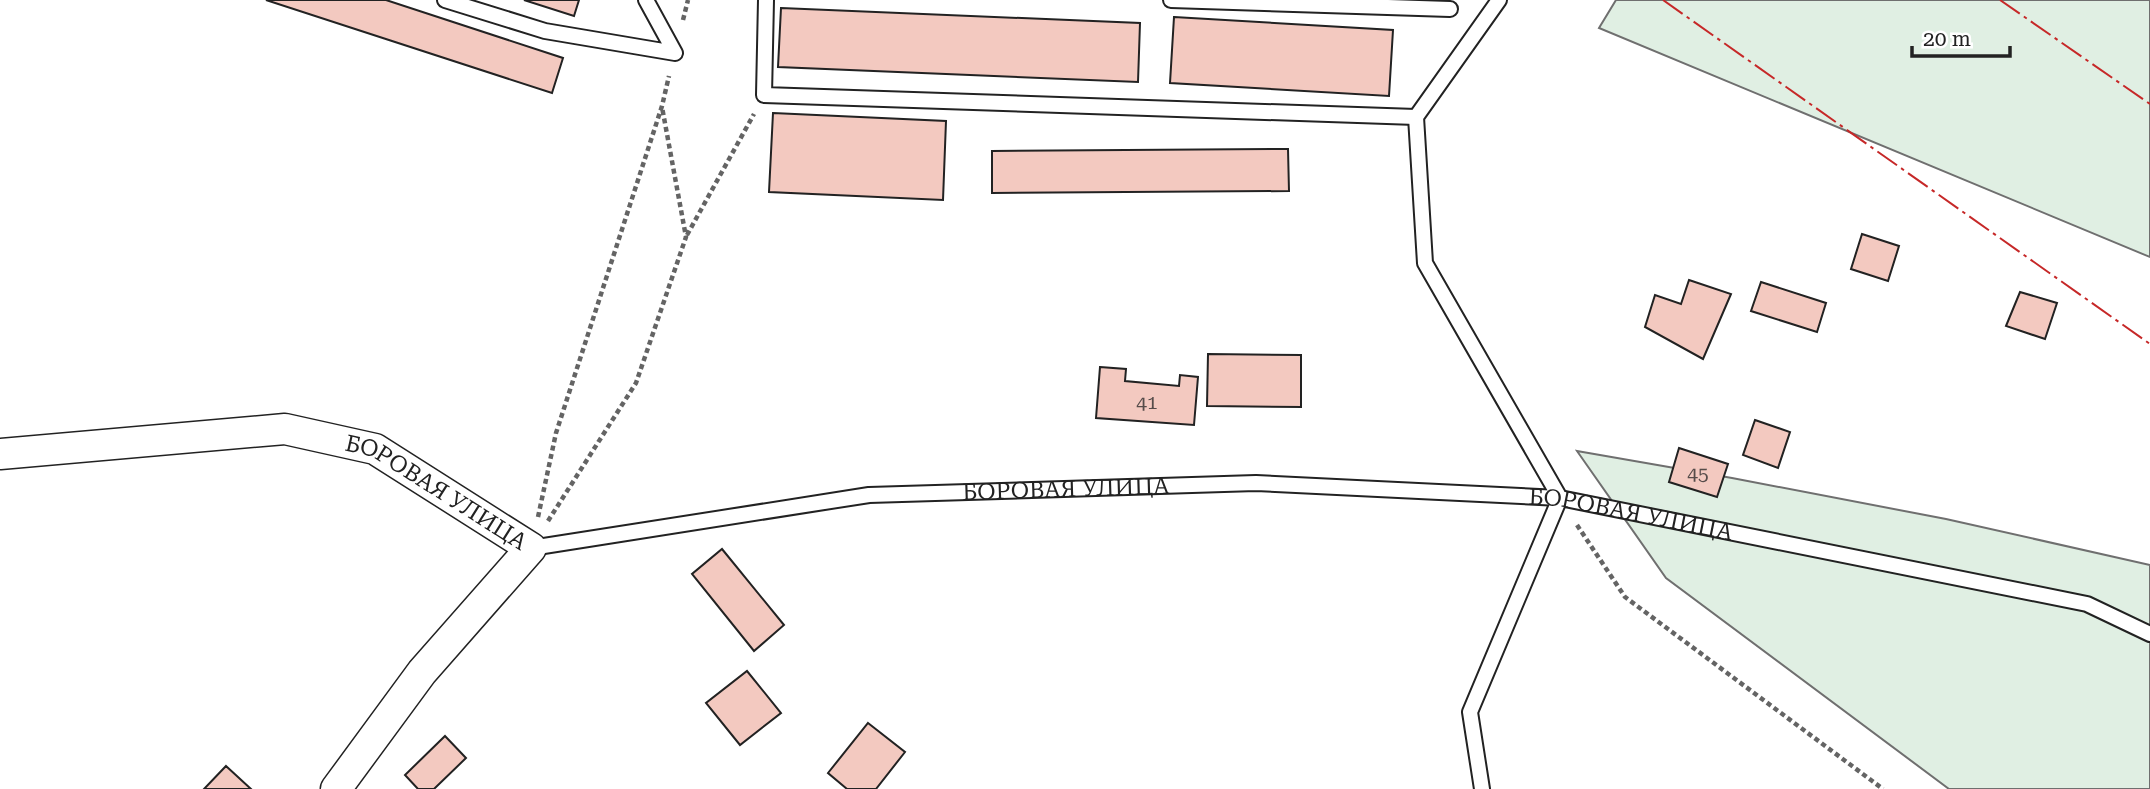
<svg xmlns="http://www.w3.org/2000/svg" width="2150" height="789" viewBox="0 0 2150 789" font-family="'Roboto Serif',serif">
<style>
.green{fill:#e0efe3;stroke:#6f6f6f;stroke-width:2}
.building{fill:#f3c9c0;stroke:#222;stroke-width:2}
.lines{fill:none;stroke-linecap:round;stroke-linejoin:round}
.service-casing{stroke:#222;stroke-width:18}
.minor-casing{stroke:#222;stroke-width:33}
.path{stroke:#646464;stroke-width:4.5;stroke-dasharray:5 3.5;stroke-linecap:butt}
.service{stroke:#fff;stroke-width:14}
.minor{stroke:#fff;stroke-width:30}
.power{stroke:#c62828;stroke-width:2;stroke-dasharray:24 5 3.5 5;stroke-linecap:butt}
.labels{text-anchor:middle;dominant-baseline:central;stroke-width:5;stroke-linejoin:round;paint-order:stroke}
.number-label{font-size:19px;fill:#564c4a}
.street-label{font-size:23px;fill:#222;stroke:#fff}
</style>
<rect width="100%" height="100%" fill="#fff"/>
<!-- green -->
<path class="green" d="M 1616,0 L 2150,0 L 2150,257 L 1599,28 Z
M 1577,451 L 1732,478 L 1946,519 L 2150,565 L 2150,789 L 1949,789 L 1666,578 Z"/>
<!-- building -->
<path class="building" d="M 266,0 L 386,0 L 563,58 L 552,93 Z
M 524,0 L 579,0 L 574,16 Z
M 781,8 L 1140,23 L 1138,82 L 778,67 Z
M 1174,17 L 1393,30 L 1389,96 L 1170,83 Z
M 773,113 L 946,121 L 943,200 L 769,192 Z
M 1288,149 L 1289,191 L 992,193 L 992,151 Z
M 1862,234 L 1899,246 L 1888,281 L 1851,269 Z
M 1689,280 L 1731,294 L 1703,359 L 1645,327 L 1655,295 L 1681,304 Z
M 1761,282 L 1826,303 L 1817,332 L 1751,311 Z
M 2020,292 L 2057,303 L 2045,339 L 2006,326 Z
M 1208,354 L 1301,355 L 1301,407 L 1207,406 Z
M 1100,367 L 1126,369 L 1125,381 L 1179,386 L 1180,375 L 1198,377 L 1194,425 L 1096,418 Z
M 1755,420 L 1790,432 L 1778,468 L 1743,455 Z
M 1679,448 L 1728,464 L 1717,497 L 1669,482 Z
M 722,549 L 784,625 L 754,651 L 692,574 Z
M 747,671 L 781,713 L 740,745 L 706,703 Z
M 868,723 L 905,752 L 876,789 L 847,789 L 828,773 Z
M 445,736 L 466,758 L 434,789 L 418,789 L 405,775 Z
M 226,766 L 251,789 L 204,789 Z"/>
<g class="lines">
<!-- service casing -->
<g class="service-casing">
<g id="service">
<path d="M 445,0 L 545,31 L 675,53 L 646,0"/>
<path d="M 766,0 L 764,95 L 1416,117"/>
<path d="M 1171,0 L 1450,9"/>
<path id="s1" d="M 531,548 L 869,495 L 1256,483 L 1560,498 L 2087,604 L 2150,634"/>
<path d="M 1482,789 L 1470,712 L 1560,498 L 1425,263 L 1416,117 L 1499,0"/>
</g>
</g>
<!-- minor casing -->
<g class="minor-casing">
<g id="minor">
<path id="s2" d="M 0,454 L 285,429 L 375,449 L 531,548 L 422,672 L 336,789"/>
</g>
</g>
<!-- path -->
<path class="path" d="M 683,20 L 688,0
M 687,235 L 754,114
M 538,517 L 556,433 L 662,106 L 669,76
M 548,521 L 636,383 L 686,237 L 662,107
M 1577,525 L 1625,597 L 1883,789"/>
<!-- service -->
<use href="#service" class="service"/>
<!-- minor -->
<use href="#minor" class="minor"/>
<!-- power -->
<path class="power" d="M 1663,0 L 2150,344
M 2000,0 L 2150,104"/>
</g>
<g class="labels">
<!-- number labels -->
<g class="number-label">
<text x="1147" y="402">41</text>
<text x="1698" y="473">45</text>
</g>
<!-- street labels -->
<g class="street-label">
<text stroke="none"><textPath href="#s1" startOffset="539">БОРОВАЯ УЛИЦА</textPath></text>
<text stroke="none"><textPath href="#s2" startOffset="452">БОРОВАЯ УЛИЦА</textPath></text>
<text stroke="none"><textPath href="#s1" startOffset="1106">БОРОВАЯ УЛИЦА</textPath></text>
</g>
</g>
<!-- scale -->
<path d="M1912 46v10h98v-10" fill="none" stroke="#222222" stroke-width="3.5"/>
<text x="1923" y="46" font-size="21" fill="#222222" stroke="#ffffff" stroke-width="5" paint-order="stroke">20 m</text>
</svg>
